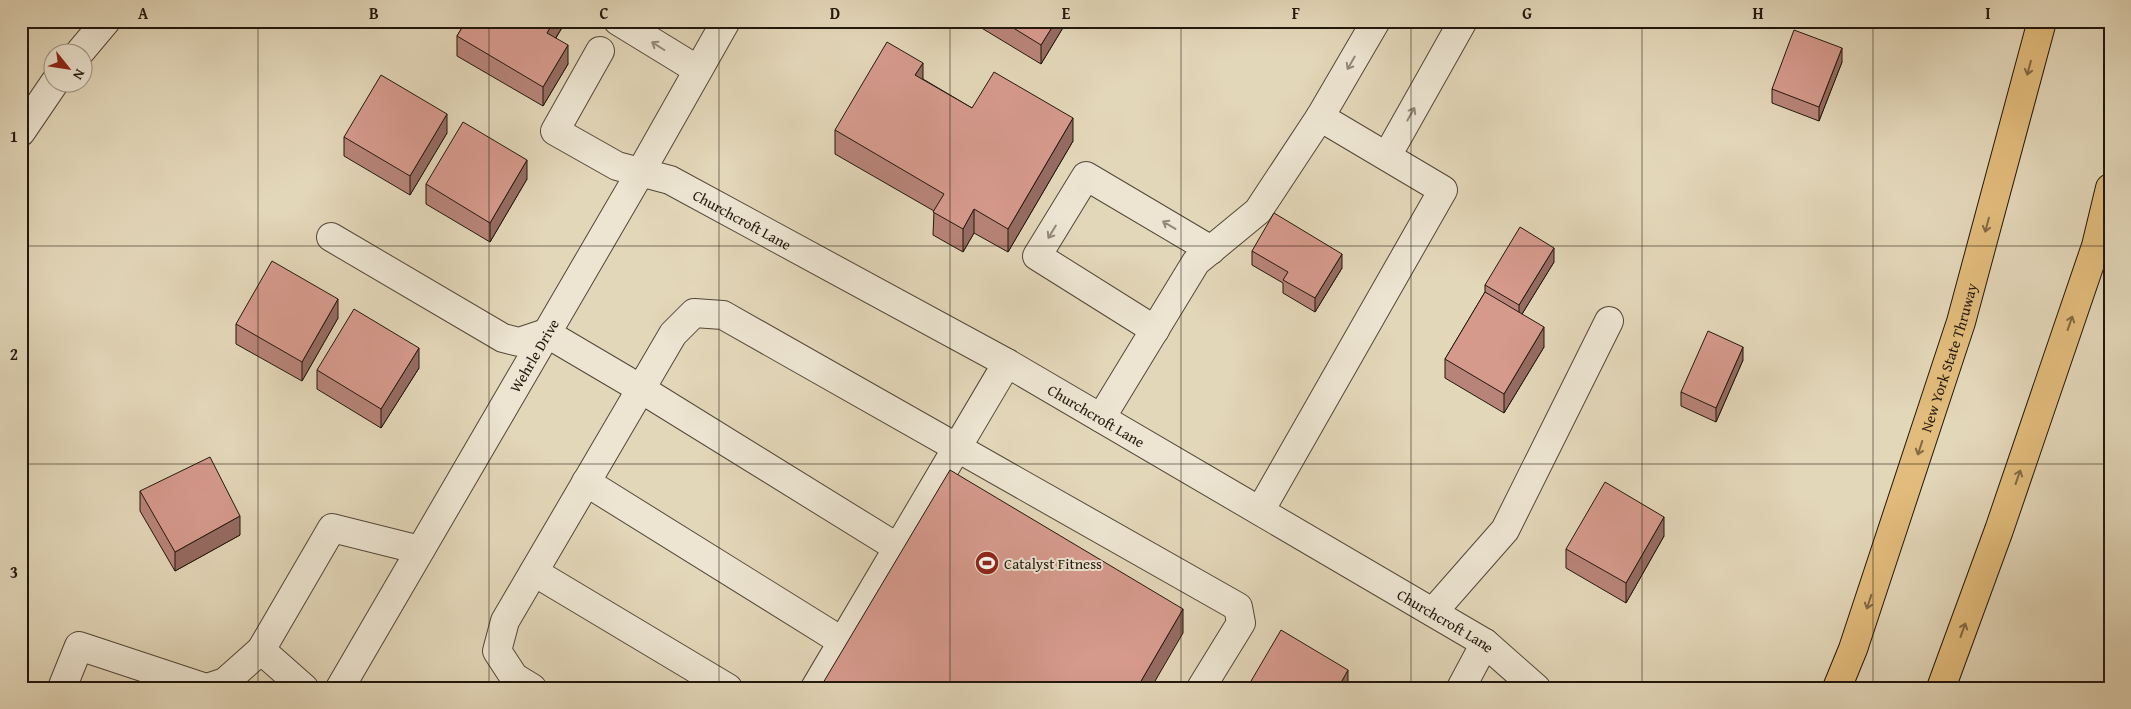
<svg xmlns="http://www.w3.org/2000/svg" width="2131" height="709" viewBox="0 0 2131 709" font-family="'Gentium Book Plus',serif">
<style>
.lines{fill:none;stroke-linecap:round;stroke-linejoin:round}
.minor-casing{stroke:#524738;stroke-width:30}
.highway-casing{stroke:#22170d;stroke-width:30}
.minor{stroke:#ede5d2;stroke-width:28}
.highway{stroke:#e2bc7c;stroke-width:28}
.wall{fill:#b88479;stroke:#22170d}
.shaded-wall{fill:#966c63;stroke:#22170d}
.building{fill:#d69a8d;stroke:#22170d}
.oneway{stroke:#928879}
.oneway2{stroke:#826a44}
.grid{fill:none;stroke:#22170d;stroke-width:1;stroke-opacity:0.55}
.labels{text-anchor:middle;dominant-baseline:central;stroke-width:4;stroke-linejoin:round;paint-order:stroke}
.street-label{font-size:15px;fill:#22170d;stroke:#ede5d2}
.poi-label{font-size:15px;fill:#22170d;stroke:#ede5d2;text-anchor:start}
.neatline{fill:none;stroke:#22170d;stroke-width:2}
.grid-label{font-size:16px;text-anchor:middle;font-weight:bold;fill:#22170d}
</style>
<rect width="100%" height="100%" fill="#e3d7b9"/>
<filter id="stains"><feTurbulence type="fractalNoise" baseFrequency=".004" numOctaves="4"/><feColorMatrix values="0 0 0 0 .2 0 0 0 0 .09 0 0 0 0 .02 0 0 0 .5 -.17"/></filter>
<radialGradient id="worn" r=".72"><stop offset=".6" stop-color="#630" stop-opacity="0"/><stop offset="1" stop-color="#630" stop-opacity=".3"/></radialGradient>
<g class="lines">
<!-- minor casing -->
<g class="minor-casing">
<g id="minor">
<path d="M 618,21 L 698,70"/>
<path id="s1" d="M 600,51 L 555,131 L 617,166 L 670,180 L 1007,363 L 1485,643 L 1536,688"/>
<path d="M 80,52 L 106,21"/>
<path d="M 1320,117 L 1376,21"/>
<path d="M 21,132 L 55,82"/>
<path d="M 1387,156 L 1463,21"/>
<path d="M 331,237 L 503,338 L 519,342 L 546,333 L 641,389 L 898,548"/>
<path d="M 1155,330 L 1037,256 L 1086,176 L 1211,250"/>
<path d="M 1101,418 L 1196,262 L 1258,211 L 1320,117 L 1443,190 L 1260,511"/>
<path d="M 586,482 L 843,642"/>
<path d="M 534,572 L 728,688"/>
<path d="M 1433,612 L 1505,530 L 1609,321"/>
<path d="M 62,688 L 79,646 L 206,688"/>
<path d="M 207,688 L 225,682 L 261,650"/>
<path d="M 304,688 L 261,650 L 332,528 L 420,550"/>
<path id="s2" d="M 340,688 L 640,173 L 726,21"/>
<path d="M 532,688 L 514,677 L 497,651 L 505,621 L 673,334 L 694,313 L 723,315 L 1238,607 L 1241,623 L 1201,688"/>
<path d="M 815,688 L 1007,363"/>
<path d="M 1461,688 L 1485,643"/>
</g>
</g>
<!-- highway casing -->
<g class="highway-casing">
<g id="highway">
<path id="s3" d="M 1837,688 L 1853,649 L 1961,322 L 2042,21"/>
<path d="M 1941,688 L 1999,530 L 2096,246 L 2110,188"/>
</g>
</g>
<!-- minor -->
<use href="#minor" class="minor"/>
<!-- highway -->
<use href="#highway" class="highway"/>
</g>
<!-- wall -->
<path class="wall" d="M 466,21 L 566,21 L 556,38 L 568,64 L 543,106 L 457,56 L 457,36 Z
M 970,21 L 1067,21 L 1041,64 Z
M 1842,62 L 1819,121 L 1772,103 L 1772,89 Z
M 923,79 L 972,108 L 1073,141 L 1008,252 L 974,233 L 963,252 L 933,235 L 934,211 L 835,154 L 835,130 Z
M 447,133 L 410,195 L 344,156 L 344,137 Z
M 527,179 L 490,242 L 426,204 L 426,184 Z
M 1252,251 L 1342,268 L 1315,312 L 1283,293 L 1283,283 L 1252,265 Z
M 1554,262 L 1522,314 L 1544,347 L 1504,413 L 1445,378 L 1445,359 L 1485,292 L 1485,285 Z
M 338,318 L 302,381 L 236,344 L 236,324 Z
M 1743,360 L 1716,422 L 1681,406 L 1681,392 Z
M 419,368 L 381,428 L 317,389 L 317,370 Z
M 140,491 L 240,535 L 175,571 L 140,511 Z
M 1664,536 L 1626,603 L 1566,568 L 1566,549 Z"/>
<!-- shaded-wall -->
<path class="shaded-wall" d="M 554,21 L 566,21 L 547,52 L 547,33 Z
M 1056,21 L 1067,21 L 1041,64 L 1041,45 Z
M 568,45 L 568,64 L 543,106 L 543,87 Z
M 1842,48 L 1842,62 L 1819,121 L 1819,107 Z
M 923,63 L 923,87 L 915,75 Z
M 447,114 L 447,133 L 410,195 L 410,176 Z
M 1073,118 L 1073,141 L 1008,252 L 1008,229 Z
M 527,160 L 527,179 L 490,242 L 490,223 Z
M 974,209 L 974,233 L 963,252 L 963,229 Z
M 1554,248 L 1554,262 L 1519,319 L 1519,305 Z
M 1342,254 L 1342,268 L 1315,312 L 1315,298 Z
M 338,299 L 338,318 L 302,381 L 302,362 Z
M 1544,327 L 1544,347 L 1504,413 L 1504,394 Z
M 1743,347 L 1743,360 L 1716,422 L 1716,408 Z
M 419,348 L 419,368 L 381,428 L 381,409 Z
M 240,516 L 240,535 L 175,571 L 175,552 Z
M 1664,517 L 1664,536 L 1626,603 L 1626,583 Z
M 1183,609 L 1183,633 L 1151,688 L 1137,688 Z
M 1348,670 L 1348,688 L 1338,688 Z"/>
<!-- building -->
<path class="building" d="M 466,21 L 554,21 L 547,33 L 568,45 L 543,87 L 457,36 Z
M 1002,21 L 1056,21 L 1041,45 Z
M 1794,30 L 1842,48 L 1819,107 L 1772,89 Z
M 887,42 L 923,63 L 915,75 L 972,108 L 994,72 L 1073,118 L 1008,229 L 974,209 L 963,229 L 933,212 L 944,194 L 835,130 Z
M 381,75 L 447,114 L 410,176 L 344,137 Z
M 463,122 L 527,160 L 490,223 L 426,184 Z
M 1274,213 L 1342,254 L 1315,298 L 1283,280 L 1288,272 L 1252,251 Z
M 1520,227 L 1554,248 L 1519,305 L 1485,285 Z
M 272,261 L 338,299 L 302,362 L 236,324 Z
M 1485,292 L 1544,327 L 1504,394 L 1445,359 Z
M 354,309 L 419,348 L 381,409 L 317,370 Z
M 1708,331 L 1743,347 L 1716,408 L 1681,392 Z
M 210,457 L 240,516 L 175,552 L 140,491 Z
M 950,470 L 1183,609 L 1137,688 L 820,688 Z
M 1605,482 L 1664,517 L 1626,583 L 1566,549 Z
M 1281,630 L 1348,670 L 1338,688 L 1247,688 Z"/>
<!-- one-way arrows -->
<defs><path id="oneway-shaft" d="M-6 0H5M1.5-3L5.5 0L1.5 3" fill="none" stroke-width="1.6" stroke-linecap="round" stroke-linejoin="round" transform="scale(1.25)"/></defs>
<g class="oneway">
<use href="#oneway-shaft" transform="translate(658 46) rotate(-148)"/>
<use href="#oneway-shaft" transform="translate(1351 63) rotate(120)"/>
<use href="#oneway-shaft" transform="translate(1411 114) rotate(-61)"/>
<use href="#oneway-shaft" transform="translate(1169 225) rotate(-149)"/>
<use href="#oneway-shaft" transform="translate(1052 232) rotate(121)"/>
</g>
<g class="oneway2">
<use href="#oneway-shaft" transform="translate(2029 68) rotate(105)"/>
<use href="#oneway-shaft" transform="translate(1987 225) rotate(105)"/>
<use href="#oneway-shaft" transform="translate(2070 323) rotate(-71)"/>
<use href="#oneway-shaft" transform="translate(1920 448) rotate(108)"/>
<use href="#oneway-shaft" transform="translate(2018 477) rotate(-71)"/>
<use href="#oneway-shaft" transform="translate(1869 602) rotate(108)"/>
<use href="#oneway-shaft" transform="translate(1963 630) rotate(-70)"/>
</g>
<!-- grid -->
<path class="grid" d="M 258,21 L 258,688M 489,21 L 489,688M 719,21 L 719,688M 950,21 L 950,688M 1181,21 L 1181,688M 1411,21 L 1411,688M 1642,21 L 1642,688M 1873,21 L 1873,688M 21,246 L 2110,246M 21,464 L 2110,464"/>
<!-- icons -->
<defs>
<g id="stadium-disc" transform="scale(1.25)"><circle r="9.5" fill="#8f2418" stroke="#ede5d2"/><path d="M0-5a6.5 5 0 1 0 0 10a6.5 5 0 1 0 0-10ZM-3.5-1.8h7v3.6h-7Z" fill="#fff"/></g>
</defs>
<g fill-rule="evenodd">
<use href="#stadium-disc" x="987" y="563"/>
</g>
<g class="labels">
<!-- street labels -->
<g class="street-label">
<text stroke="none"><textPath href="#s1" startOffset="300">Churchcroft Lane</textPath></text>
<text stroke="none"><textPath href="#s2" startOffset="385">Wehrle Drive</textPath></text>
<text stroke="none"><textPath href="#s3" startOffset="349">New York State Thruway</textPath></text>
<text stroke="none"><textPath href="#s1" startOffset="705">Churchcroft Lane</textPath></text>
<text stroke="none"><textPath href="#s1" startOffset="1110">Churchcroft Lane</textPath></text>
</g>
<!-- poi labels -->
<g class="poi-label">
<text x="1004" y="563">Catalyst Fitness</text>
</g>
</g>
<!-- margin -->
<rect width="2131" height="709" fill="none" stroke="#e3d7b9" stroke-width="55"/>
<!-- north arrow -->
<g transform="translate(68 68) rotate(120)"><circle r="24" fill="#ede5d2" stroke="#9c9383"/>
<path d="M0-4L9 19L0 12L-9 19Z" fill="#8f2418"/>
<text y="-8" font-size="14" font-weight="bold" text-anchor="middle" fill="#22170d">N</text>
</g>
<rect x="28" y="28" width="2076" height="654" class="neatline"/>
<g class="grid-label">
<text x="143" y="19">A</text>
<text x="374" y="19">B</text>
<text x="604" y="19">C</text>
<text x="835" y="19">D</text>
<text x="1066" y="19">E</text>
<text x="1296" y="19">F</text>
<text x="1527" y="19">G</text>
<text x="1758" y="19">H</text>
<text x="1988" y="19">I</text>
<text x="14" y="142">1</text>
<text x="14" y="360">2</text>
<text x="14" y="578">3</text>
</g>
<rect width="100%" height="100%" filter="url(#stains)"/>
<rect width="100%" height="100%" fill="url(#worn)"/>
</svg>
